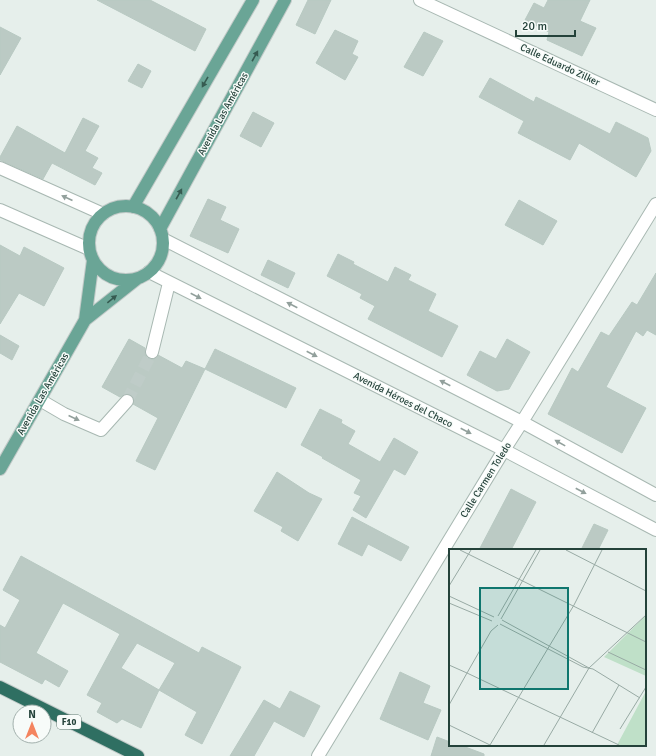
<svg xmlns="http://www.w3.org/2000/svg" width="656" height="756" viewBox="0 0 656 756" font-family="Signika,sans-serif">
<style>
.building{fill:#bbcac4;stroke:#b8c9c2;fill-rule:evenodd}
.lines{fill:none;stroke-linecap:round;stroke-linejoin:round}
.minor-tunnel{stroke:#bfccc8;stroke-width:12;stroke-dasharray:12 6;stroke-linecap:butt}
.minor-casing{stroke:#a8b8b2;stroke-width:14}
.major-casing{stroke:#c2cac8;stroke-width:14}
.highway-casing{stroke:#c2cac8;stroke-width:14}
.minor{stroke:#fff;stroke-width:12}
.major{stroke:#6aa596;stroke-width:12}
.highway{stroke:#2f6f62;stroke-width:12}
.oneway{fill:#365b51}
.oneway2{fill:#92a09c}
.labels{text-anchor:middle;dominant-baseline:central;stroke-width:3;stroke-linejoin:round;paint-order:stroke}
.shield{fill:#f7fbf9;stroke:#637a73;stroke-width:1}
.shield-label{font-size:9px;font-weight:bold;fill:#24423a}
.street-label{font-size:10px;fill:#24423a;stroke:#f7fbf9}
.inset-road{fill:none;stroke:#98aaa4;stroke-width:1}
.view{fill:#0f766e;fill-opacity:0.15;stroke:#0f766e;stroke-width:2}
.inset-edge{fill:none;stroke:#24423a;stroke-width:2}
</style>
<rect width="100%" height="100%" fill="#e6efeb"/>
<!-- building -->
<path class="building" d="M 97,0 L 150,0 L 206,29 L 195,51 Z
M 308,0 L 331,0 L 315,34 L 296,25 Z
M 548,0 L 590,0 L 580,21 L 596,28 L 582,56 L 547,40 L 549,32 L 525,20 L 534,3 L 544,8 Z
M 0,27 L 21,38 L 0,75 Z
M 335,30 L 358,41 L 352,54 L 358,57 L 345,80 L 316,63 Z
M 424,32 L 443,41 L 423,76 L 404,67 Z
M 138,64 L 151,71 L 142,88 L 128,81 Z
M 490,78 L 534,102 L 536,97 L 610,134 L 616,122 L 648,138 L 651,151 L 636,177 L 579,143 L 570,160 L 518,133 L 524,121 L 479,97 Z
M 253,112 L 274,123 L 261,147 L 240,136 Z
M 83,118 L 99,126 L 85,151 L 98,158 L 92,168 L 102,173 L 95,185 L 52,163 L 43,179 L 0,160 L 0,157 L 17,126 L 65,153 Z
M 208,199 L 226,207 L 220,220 L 239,229 L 228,253 L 190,236 Z
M 519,200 L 557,221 L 543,245 L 505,225 Z
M 0,245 L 20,256 L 24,247 L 64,268 L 44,306 L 19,293 L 0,324 Z
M 338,254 L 354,262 L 353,264 L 388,282 L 395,267 L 411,275 L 408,280 L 436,294 L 428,311 L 458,326 L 442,357 L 368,319 L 375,306 L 360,298 L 362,294 L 327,276 Z
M 268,260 L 295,273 L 288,288 L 261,275 Z
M 656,273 L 656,335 L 647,330 L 643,336 L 636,331 L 606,387 L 646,408 L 622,453 L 548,414 L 572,368 L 578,372 L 601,332 L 609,336 L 632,302 L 637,305 Z
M 0,335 L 19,346 L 12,360 L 0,353 Z
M 129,339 L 145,348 L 145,354 L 147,358 L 150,359 L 154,359 L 158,355 L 182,368 L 186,361 L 205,369 L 155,470 L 136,461 L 158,418 L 133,404 L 134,399 L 132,395 L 128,394 L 125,394 L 120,397 L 102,387 Z
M 507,339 L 530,352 L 509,389 L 497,391 L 467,375 L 480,351 L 496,359 Z
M 215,349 L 296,388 L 286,408 L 205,369 Z
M 320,409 L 342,420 L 341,423 L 355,431 L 348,444 L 380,462 L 394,438 L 418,452 L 405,475 L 394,469 L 366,518 L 353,510 L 361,496 L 354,493 L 361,480 L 322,458 L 323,457 L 301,445 Z
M 277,472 L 309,493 L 322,499 L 298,541 L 281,531 L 283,527 L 254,511 Z
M 511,489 L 536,502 L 511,550 L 479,550 Z
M 352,517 L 409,547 L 401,561 L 368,544 L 362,556 L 338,544 Z
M 594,524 L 608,530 L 598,550 L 581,550 Z
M 21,556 L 199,653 L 202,647 L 241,667 L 202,744 L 185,735 L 197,712 L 159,690 L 141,728 L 122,719 L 117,723 L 97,712 L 102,703 L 87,695 L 120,634 L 63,603 L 36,653 L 68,671 L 59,687 L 45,679 L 42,684 L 0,662 L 0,625 L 5,628 L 20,600 L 3,590 ZM 137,643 L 175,663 L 159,690 L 121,668 Z
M 400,672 L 430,686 L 423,703 L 441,710 L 428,740 L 380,719 Z
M 290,691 L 320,706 L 304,737 L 274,721 L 254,756 L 230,756 L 264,700 L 280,709 Z
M 437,737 L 450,742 L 450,745 L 460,745 L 484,754 L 484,756 L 431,756 Z"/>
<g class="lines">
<!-- minor-tunnel -->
<path class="minor-tunnel" d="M 127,401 L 152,352"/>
<!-- minor casing -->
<g class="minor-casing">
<path id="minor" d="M 420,0 L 656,110
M 0,168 L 103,214
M 0,210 L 89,249
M 163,239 L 522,422 L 656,495
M 149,272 L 504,450 L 656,530
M 152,352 L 169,283
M 40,400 L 64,414 L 101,430 L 127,401
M 318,756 L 504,450 L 522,422 L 656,204"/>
</g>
<!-- major casing -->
<g class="major-casing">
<path id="major" d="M89 243a37 37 0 1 1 74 0a37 37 0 1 1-74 0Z
M 133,207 L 253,0
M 160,229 L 285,0
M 85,320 L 93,260
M 0,469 L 85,320 L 138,278"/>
</g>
<!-- highway casing -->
<g class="highway-casing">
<path id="highway" d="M 0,687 L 138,756"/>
</g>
<!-- minor -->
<use href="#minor" class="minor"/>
<!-- major -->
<use href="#major" class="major"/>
<!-- highway -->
<use href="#highway" class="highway"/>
</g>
<!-- one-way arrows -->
<defs><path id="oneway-solid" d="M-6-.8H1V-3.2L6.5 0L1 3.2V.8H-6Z"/></defs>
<g class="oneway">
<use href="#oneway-solid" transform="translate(255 56) rotate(-61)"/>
<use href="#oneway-solid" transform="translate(205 82) rotate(120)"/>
<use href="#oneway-solid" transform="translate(179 194) rotate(-61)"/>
<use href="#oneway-solid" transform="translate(112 299) rotate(-39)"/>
</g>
<g class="oneway2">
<use href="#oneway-solid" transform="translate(67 198) rotate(-156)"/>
<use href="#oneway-solid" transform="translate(196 296) rotate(27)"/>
<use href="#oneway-solid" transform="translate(292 305) rotate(-153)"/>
<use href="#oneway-solid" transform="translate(312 354) rotate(27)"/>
<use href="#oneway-solid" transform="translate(445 383) rotate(-153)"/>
<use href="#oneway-solid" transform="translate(74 418) rotate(25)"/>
<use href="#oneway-solid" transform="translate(466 431) rotate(27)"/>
<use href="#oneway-solid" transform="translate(560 443) rotate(-151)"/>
<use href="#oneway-solid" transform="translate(581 491) rotate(28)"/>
</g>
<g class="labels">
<!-- shield labels -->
<rect class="shield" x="57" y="715" width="24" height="14" rx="3"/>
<g class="shield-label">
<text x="69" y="722">F10</text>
</g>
<!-- street labels -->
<g class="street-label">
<text transform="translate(560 65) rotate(25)">Calle Eduardo Zilker</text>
<text transform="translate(223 114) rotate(-61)">Avenida Las Américas</text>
<text transform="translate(43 394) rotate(-60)">Avenida Las Américas</text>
<text transform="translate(403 400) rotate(27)">Avenida Héroes del Chaco</text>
<text transform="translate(486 480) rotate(-58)">Calle Carmen Toledo</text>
</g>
</g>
<!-- overview -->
<g transform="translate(449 549)">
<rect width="197" height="197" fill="#e6efeb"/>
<path d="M 197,66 L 197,127 L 155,108 ZM 197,142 L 197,196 L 168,196 Z" fill="#bfe0c8"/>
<path class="inset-road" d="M 11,1 L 197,93M 117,1 L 197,42M 0,37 L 22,1M 0,47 L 45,68M 0,54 L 43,72M 49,67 L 87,1M 52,70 L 91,1M 53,71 L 140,119M 51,75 L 134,118 L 144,120 L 191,149M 159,103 L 197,121M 0,116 L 18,124M 18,124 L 42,82 L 49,76M 0,156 L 18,124 L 170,196M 0,176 L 41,196M 171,180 L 197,138M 143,184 L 170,136M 41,196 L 125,56 L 153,1M 95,196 L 140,119 L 197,66"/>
<path class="view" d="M 31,39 L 119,39 L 119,140 L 31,140 Z"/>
<rect width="197" height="197" class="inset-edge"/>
</g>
<!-- north arrow -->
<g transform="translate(32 724)"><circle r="19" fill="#f7fbf9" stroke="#a3b1ad"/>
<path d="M0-3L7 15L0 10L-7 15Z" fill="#f4845f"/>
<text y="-6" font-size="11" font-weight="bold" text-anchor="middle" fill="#24423a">N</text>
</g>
<!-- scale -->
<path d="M516 30v6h59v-6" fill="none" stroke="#24423a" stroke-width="2"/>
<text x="522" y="30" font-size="12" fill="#24423a" stroke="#f7fbf9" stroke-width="3" paint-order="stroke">20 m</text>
</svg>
